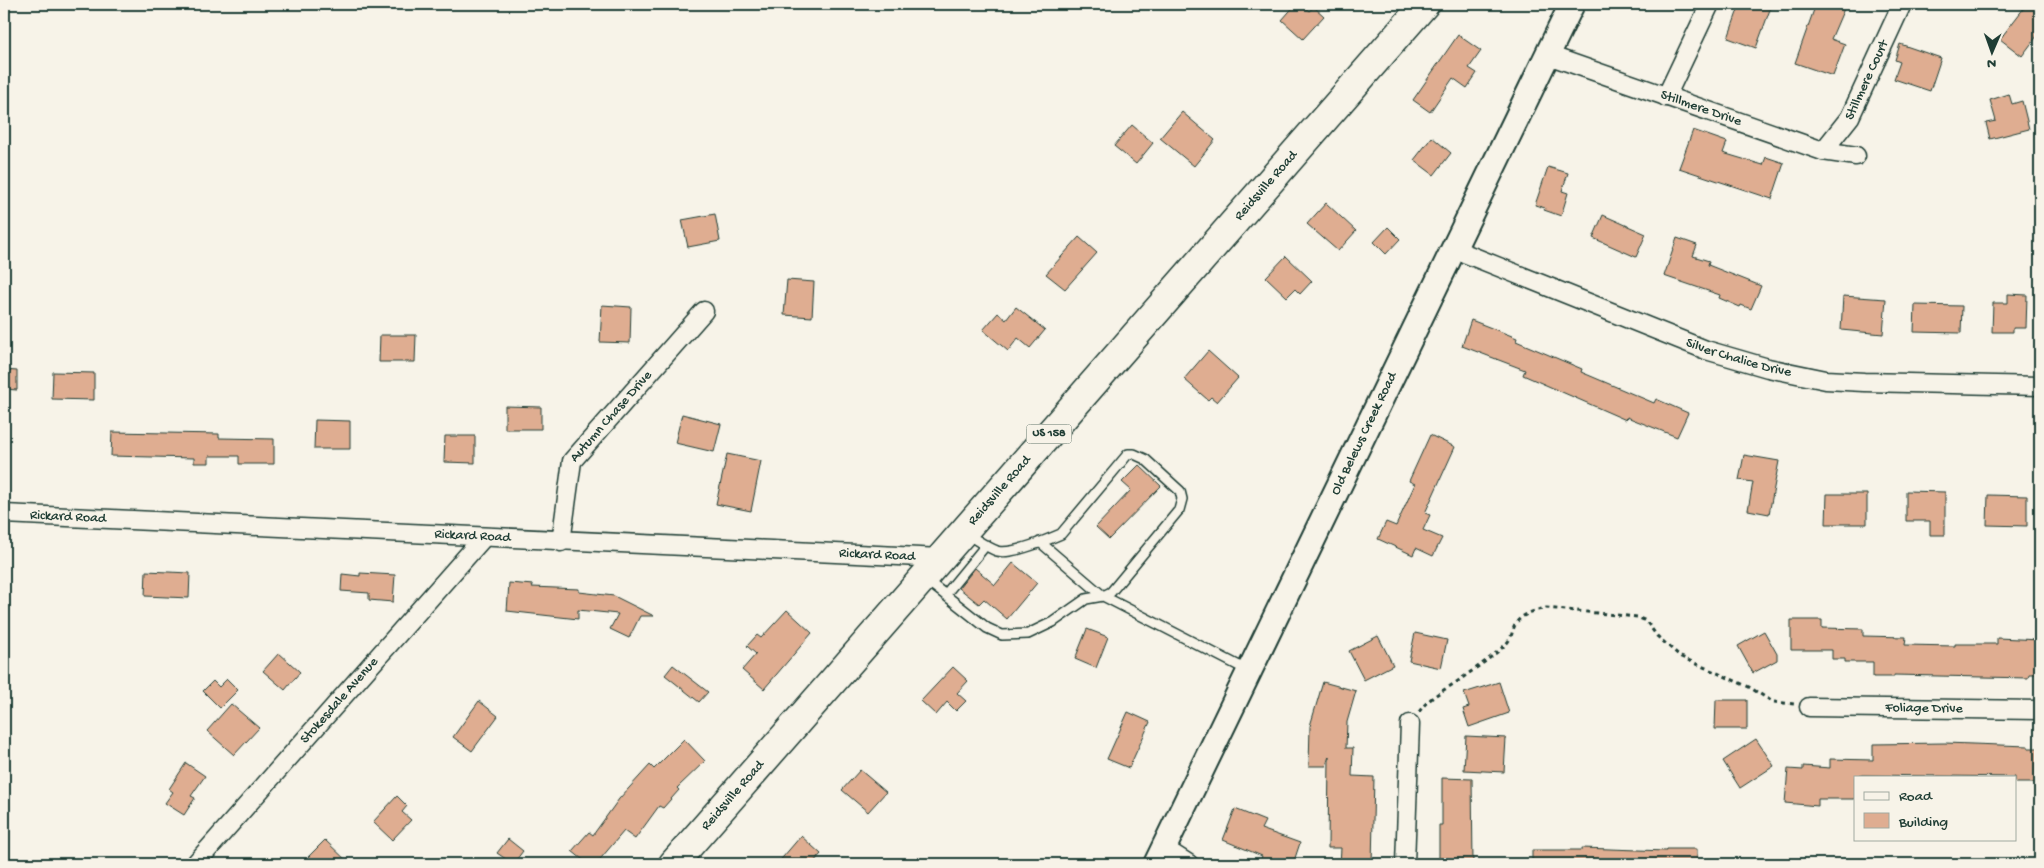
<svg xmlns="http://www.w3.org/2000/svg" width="2044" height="868" viewBox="0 0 2044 868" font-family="'Gochi Hand',sans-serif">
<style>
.building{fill:#dfad91;stroke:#1f3d34}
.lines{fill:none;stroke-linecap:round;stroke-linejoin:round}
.lane-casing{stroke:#1f3d34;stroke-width:12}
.street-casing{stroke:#1f3d34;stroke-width:21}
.secondary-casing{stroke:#1f3d34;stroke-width:28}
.highway-casing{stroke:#1f3d34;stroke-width:31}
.path{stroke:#1f3d34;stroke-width:3;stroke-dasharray:4 4;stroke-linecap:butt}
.lane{stroke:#f7f3e8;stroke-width:9}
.street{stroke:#f7f3e8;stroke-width:18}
.secondary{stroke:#f7f3e8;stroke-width:24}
.highway{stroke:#f7f3e8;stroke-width:28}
.labels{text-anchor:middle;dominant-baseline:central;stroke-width:5;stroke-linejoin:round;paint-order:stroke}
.shield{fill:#f7f3e8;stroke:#60746a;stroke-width:1}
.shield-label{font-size:12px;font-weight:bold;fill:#1f3d34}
.street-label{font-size:14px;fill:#1f3d34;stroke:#f7f3e8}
</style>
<rect width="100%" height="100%" fill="#f7f3e8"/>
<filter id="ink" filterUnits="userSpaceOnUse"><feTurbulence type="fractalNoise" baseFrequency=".02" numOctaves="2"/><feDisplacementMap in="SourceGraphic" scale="10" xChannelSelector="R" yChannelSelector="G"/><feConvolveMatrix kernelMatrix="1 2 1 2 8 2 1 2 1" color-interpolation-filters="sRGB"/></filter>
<g filter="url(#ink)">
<!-- building -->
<path class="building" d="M 1296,4 L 1301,4 L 1309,11 L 1314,7 L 1324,16 L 1303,39 L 1282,20 Z
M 1740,4 L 1772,4 L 1756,48 L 1728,38 Z
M 1816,4 L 1846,4 L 1831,39 L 1845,44 L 1833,76 L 1795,63 Z
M 2027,4 L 2040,4 L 2040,32 L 2022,56 L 2000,39 Z
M 1458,35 L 1481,51 L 1469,68 L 1477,73 L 1467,88 L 1453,78 L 1430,112 L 1413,100 Z
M 1900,44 L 1941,58 L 1930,91 L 1894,79 L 1900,62 L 1895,60 Z
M 2009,94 L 2012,104 L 2022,101 L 2029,129 L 1990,139 L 1986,123 L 1996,121 L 1990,100 Z
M 1182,112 L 1215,140 L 1194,166 L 1160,138 Z
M 1132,125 L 1153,143 L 1136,164 L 1114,146 Z
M 1693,130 L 1727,142 L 1723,153 L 1763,165 L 1766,157 L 1784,163 L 1772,199 L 1679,168 Z
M 1432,137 L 1451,153 L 1434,175 L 1414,160 Z
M 1548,167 L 1568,173 L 1562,191 L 1568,193 L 1561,216 L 1544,210 L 1545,208 L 1535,205 Z
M 1326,203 L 1356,231 L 1338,251 L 1307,224 Z
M 715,214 L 720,241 L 688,247 L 682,220 Z
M 1603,215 L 1646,234 L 1636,257 L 1593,238 Z
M 1388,227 L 1400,239 L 1386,254 L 1374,242 Z
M 1079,237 L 1097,253 L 1065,289 L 1046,274 Z
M 1677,238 L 1697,245 L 1693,256 L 1709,261 L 1708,265 L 1761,286 L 1751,309 L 1741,305 L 1740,307 L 1719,298 L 1720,295 L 1664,276 Z
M 1286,256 L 1312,281 L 1300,294 L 1295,289 L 1287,297 L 1266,277 Z
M 787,280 L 814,282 L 812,317 L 784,315 Z
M 2008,294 L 2027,295 L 2026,328 L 2013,328 L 2013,332 L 1992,332 L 1993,303 L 2008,303 Z
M 1843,296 L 1886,299 L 1883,334 L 1841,330 Z
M 602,305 L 631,307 L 630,343 L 600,342 Z
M 1915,305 L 1962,306 L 1961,333 L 1914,332 Z
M 1016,307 L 1045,330 L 1030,348 L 1018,338 L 1008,351 L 983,330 L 998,313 L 1006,320 Z
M 1471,320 L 1517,338 L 1516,341 L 1582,369 L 1581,372 L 1654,403 L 1656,399 L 1688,413 L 1677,437 L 1627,417 L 1626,420 L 1523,375 L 1525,370 L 1462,346 Z
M 380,335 L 416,335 L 415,362 L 379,362 Z
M 1208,351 L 1238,378 L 1217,402 L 1211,397 L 1208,400 L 1184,379 Z
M 4,370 L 17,371 L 17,390 L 4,389 Z
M 53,372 L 94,373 L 94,400 L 52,399 Z
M 505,406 L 541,407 L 541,429 L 505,429 Z
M 682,414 L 721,424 L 714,452 L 675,443 Z
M 315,420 L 350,421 L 350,449 L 314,449 Z
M 112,432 L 219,434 L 219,438 L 274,439 L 274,464 L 239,464 L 239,456 L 209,456 L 209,463 L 194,463 L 194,458 L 111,456 Z
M 1430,435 L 1455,447 L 1425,513 L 1430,515 L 1423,530 L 1442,538 L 1433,556 L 1416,548 L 1413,555 L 1378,539 L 1386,522 L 1396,526 L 1415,484 L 1409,481 Z
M 445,436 L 475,436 L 475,463 L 444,462 Z
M 727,454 L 761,461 L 751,511 L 716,504 Z
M 1744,455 L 1779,461 L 1769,514 L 1748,510 L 1753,482 L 1739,480 Z
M 1139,465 L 1161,486 L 1109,539 L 1096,527 L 1131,490 L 1122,482 Z
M 1906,491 L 1945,492 L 1945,535 L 1930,535 L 1930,521 L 1906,521 Z
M 1827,494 L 1867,494 L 1867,524 L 1826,524 Z
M 1988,495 L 2027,496 L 2027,526 L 1987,525 Z
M 1013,563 L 1037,583 L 1007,619 L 984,599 L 979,604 L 959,588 L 975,568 L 995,585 Z
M 146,571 L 190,573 L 189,598 L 145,596 Z
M 360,573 L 395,575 L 393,602 L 369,600 L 369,593 L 341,591 L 342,574 L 360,576 Z
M 509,583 L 533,585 L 532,587 L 579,589 L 579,592 L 614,596 L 654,616 L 640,616 L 629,638 L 610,629 L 618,614 L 578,610 L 578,619 L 507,611 Z
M 787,610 L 812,633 L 764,689 L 742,670 L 756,654 L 747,646 L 757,635 L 761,638 Z
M 1791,620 L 1822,620 L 1822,628 L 1863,629 L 1863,636 L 1906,637 L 1905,645 L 1955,646 L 1955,644 L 1997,644 L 1997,638 L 2040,640 L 2040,674 L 2029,674 L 2028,678 L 1894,675 L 1894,677 L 1873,677 L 1873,662 L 1845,662 L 1845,659 L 1832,659 L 1832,650 L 1791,650 Z
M 1087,629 L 1108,637 L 1096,668 L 1075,659 Z
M 1764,631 L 1777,654 L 1777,660 L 1753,673 L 1738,646 Z
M 1415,633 L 1447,640 L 1441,668 L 1409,661 Z
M 1378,636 L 1393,665 L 1364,680 L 1349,651 Z
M 279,653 L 300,672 L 285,690 L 263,671 Z
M 673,665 L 708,692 L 699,702 L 665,675 Z
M 953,667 L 968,681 L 957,693 L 966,701 L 956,711 L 947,702 L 936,715 L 921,701 Z
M 227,679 L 238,690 L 220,708 L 203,691 L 213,681 L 219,687 Z
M 1323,682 L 1356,691 L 1347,722 L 1346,748 L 1353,748 L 1352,776 L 1374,777 L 1372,864 L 1340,864 L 1341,848 L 1328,848 L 1329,756 L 1326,766 L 1309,766 L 1310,726 Z
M 1499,682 L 1509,713 L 1469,727 L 1463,709 L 1469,707 L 1464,693 Z
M 1716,700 L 1747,700 L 1747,729 L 1715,729 Z
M 479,701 L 498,716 L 472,751 L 453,737 Z
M 231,704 L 259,728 L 234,755 L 207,731 Z
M 1128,712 L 1150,722 L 1129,768 L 1107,759 Z
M 1466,736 L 1506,738 L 1504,772 L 1464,770 Z
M 684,739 L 705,761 L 677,788 L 679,790 L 663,808 L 659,806 L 635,839 L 624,831 L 596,864 L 588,864 L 572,851 L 589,832 L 593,835 L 619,799 L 650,765 L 654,769 Z
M 1756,739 L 1774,766 L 1740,788 L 1723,761 Z
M 1945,743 L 2028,746 L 2028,748 L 2040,748 L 2040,783 L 2015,783 L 2015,777 L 1862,775 L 1855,777 L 1855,799 L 1818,799 L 1818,806 L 1785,803 L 1788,769 L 1803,770 L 1803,766 L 1830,768 L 1830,759 L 1873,760 L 1873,744 Z
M 186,763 L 205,776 L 191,796 L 195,798 L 184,815 L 165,803 L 173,792 L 169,789 Z
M 860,770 L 886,792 L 868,812 L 842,790 Z
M 1442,778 L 1472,779 L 1473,864 L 1439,864 L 1439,825 L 1442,825 Z
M 397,796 L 407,806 L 402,812 L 411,820 L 392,840 L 373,822 Z
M 1235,809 L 1265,821 L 1261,829 L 1300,843 L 1293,864 L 1259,864 L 1262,856 L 1223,840 Z
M 801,836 L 821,854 L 812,864 L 777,864 Z
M 508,839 L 523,851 L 513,864 L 497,853 Z
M 325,840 L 350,864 L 301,864 Z
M 1582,848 L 1666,851 L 1666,849 L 1697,849 L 1697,864 L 1532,864 L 1532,850 L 1582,850 Z"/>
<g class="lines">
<!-- lane casing -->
<g class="lane-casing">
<path id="lane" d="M 1040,542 L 1103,596 L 1249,671
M 925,579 L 987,628 L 1002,635 L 1028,634 L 1053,622 L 1086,599 L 1103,596 L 1111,592 L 1179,510 L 1182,499 L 1180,491 L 1145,459 L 1134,454 L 1128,454 L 1061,534 C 1047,540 1011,555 997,551 C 986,547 976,539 966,534
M 945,595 L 986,545"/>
</g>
<!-- street casing -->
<g class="street-casing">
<g id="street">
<path id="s1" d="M 1548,55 L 1823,151 L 1856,156"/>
<path d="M 1666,97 L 1710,4"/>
<path id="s2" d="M 1823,151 L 1850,117 L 1902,4"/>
<path id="s3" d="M 1454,249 L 1706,350 L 1768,368 L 1826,380 L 1864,382 L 2040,386"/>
<path id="s4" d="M 4,514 L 941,558"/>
<path id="s5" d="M 561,542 L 572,461 L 704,311"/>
<path id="s6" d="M 1809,707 L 2040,710"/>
<path d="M 1164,848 L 1189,864"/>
<path id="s7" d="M 195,864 L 483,538"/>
<path d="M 1405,864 L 1410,724"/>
</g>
</g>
<!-- secondary casing -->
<g class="secondary-casing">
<g id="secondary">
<path id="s8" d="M 1156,864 L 1572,4"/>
</g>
</g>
<!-- highway casing -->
<g class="highway-casing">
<g id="highway">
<path id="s9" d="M 673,864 L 1425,4"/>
</g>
</g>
<!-- path -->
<path class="path" d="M 1419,712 C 1429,697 1443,691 1458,681 C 1473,670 1490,659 1504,646 C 1513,638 1511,632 1516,623 C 1522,614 1536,610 1546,608 L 1637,617 L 1646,621 L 1657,636 L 1681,657 L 1749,687 L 1773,702 L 1794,704"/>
<!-- lane -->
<use href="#lane" class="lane"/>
<!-- street -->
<use href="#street" class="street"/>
<!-- secondary -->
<use href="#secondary" class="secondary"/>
<!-- highway -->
<use href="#highway" class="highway"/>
</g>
</g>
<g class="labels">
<!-- shield labels -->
<rect class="shield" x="1026.5" y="424.5" width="45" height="19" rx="4"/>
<g class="shield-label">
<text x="1049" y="434">US 158</text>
</g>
<!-- street labels -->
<g class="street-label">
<text stroke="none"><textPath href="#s2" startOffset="84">Stillmere Court</textPath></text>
<text stroke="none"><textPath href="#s1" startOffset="162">Stillmere Drive</textPath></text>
<text stroke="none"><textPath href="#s9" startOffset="901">Reidsville Road</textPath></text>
<text stroke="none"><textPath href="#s3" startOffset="305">Silver Chalice Drive</textPath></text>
<text stroke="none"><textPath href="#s5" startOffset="141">Autumn Chase Drive</textPath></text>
<text stroke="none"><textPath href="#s8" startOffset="478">Old Belews Creek Road</textPath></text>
<text stroke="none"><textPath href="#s9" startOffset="496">Reidsville Road</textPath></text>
<text stroke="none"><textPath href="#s4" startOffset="64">Rickard Road</textPath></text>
<text stroke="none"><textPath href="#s4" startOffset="469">Rickard Road</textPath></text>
<text stroke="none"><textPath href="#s4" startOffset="874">Rickard Road</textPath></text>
<text stroke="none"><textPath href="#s7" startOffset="218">Stokesdale Avenue</textPath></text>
<text stroke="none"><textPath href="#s6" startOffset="115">Foliage Drive</textPath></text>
<text stroke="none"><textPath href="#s9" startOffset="91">Reidsville Road</textPath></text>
</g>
</g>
<!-- margin -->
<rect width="2044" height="868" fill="none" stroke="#f7f3e8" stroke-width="20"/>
<rect x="10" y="10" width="2024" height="848" fill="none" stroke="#1f3d34" stroke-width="2" filter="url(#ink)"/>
<!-- legend -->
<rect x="1854" y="776" width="162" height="65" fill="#f7f3e8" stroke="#a1aaa0"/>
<rect x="1864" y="792" width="25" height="8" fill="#f7f3e8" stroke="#a1aaa0"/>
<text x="1899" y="800" font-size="15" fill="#1f3d34">Road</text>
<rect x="1864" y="813" width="25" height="15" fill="#dfad91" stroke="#a1aaa0"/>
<text x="1899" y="826" font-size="15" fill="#1f3d34">Building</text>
<!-- north arrow -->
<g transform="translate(1992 52) rotate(182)" stroke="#f7f3e8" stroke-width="4" paint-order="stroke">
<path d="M0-4L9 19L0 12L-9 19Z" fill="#1f3d34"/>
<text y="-8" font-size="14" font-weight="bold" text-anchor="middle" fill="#1f3d34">N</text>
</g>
</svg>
